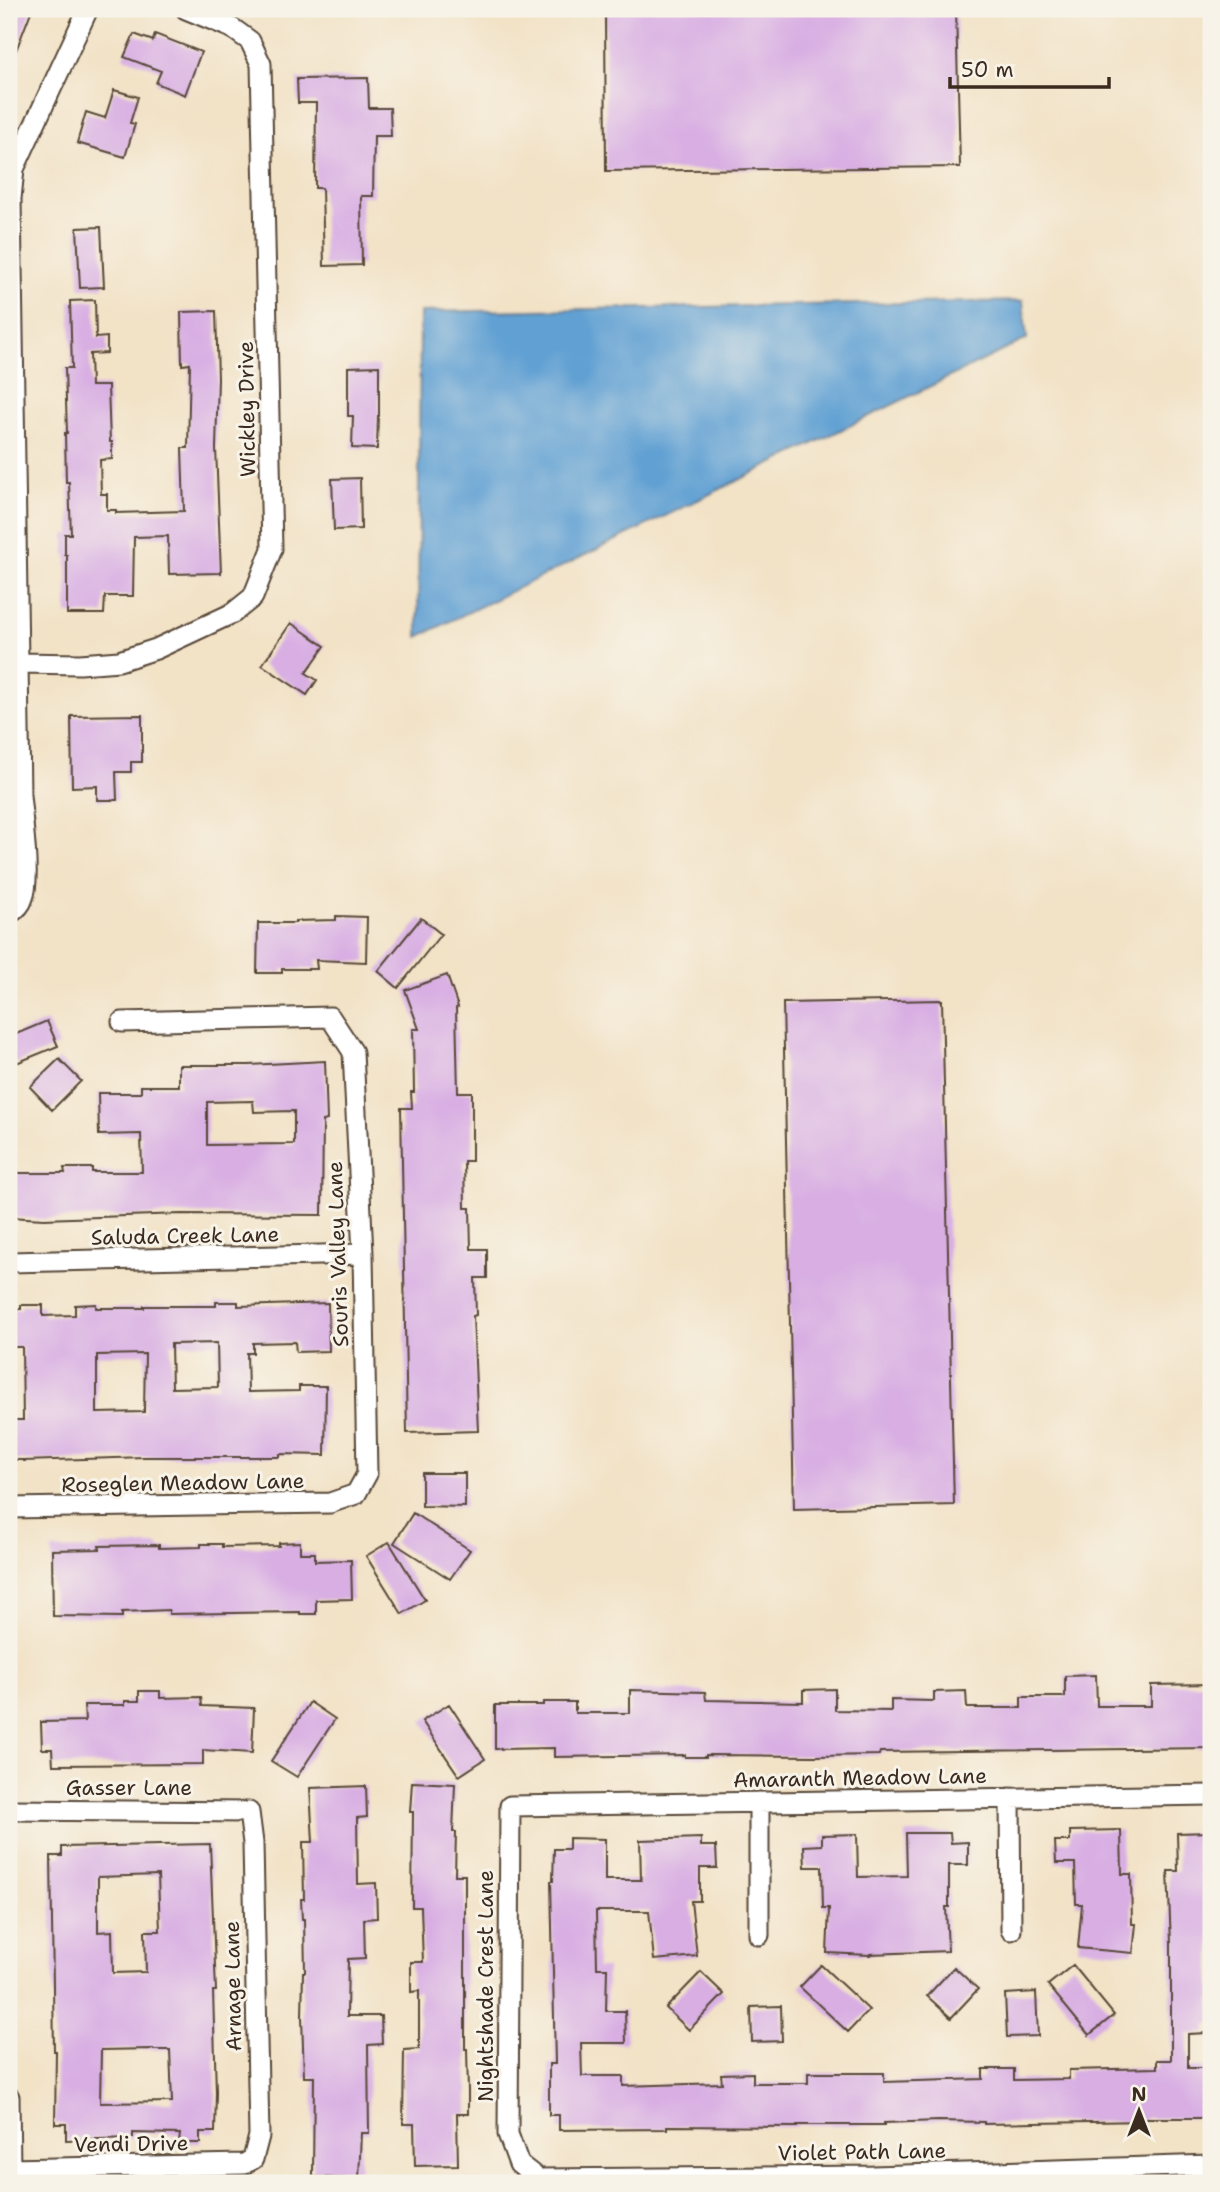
<svg xmlns="http://www.w3.org/2000/svg" width="1220" height="2192" viewBox="0 0 1220 2192" font-family="'Shantell Sans',sans-serif">
<style>
.water{fill:#61a0d3;stroke:#4e6578;stroke-width:2}
.building{fill:#d8aee3;fill-rule:evenodd}
.lines{fill:none;stroke-linecap:round;stroke-linejoin:round}
.minor-casing{stroke:#564637;stroke-width:23}
.minor{stroke:#fff;stroke-width:19}
.labels{text-anchor:middle;dominant-baseline:central;stroke-width:6;stroke-linejoin:round;paint-order:stroke}
.street-label{font-size:21px;fill:#3b2a1e;stroke:#f7f3e8}
</style>
<rect width="100%" height="100%" fill="#f7f3e8"/>
<filter id="ink" filterUnits="userSpaceOnUse"><feTurbulence type="fractalNoise" baseFrequency=".0143" numOctaves="2"/><feDisplacementMap in="SourceGraphic" scale="14" xChannelSelector="R" yChannelSelector="G"/><feConvolveMatrix kernelMatrix="1 2 1 2 8 2 1 2 1" color-interpolation-filters="sRGB"/></filter>
<filter id="wash" filterUnits="userSpaceOnUse"><feTurbulence type="fractalNoise" baseFrequency=".00686" numOctaves="4" result="noise"/><feDisplacementMap in="SourceGraphic" scale="28" xChannelSelector="R" yChannelSelector="G"/><feGaussianBlur stdDeviation="1.57" result="paint"/><feColorMatrix in="noise" values="0 0 0 0 0 0 0 0 0 0 0 0 0 0 0 0 0 1.4 0 .05"/><feComposite in="paint" operator="in"/></filter>
<g filter="url(#wash)">
<rect width="100%" height="100%" fill="#f2e2c6"/>
<!-- water -->
<path class="water" d="M 1023,301 L 1027,339 L 418,637 L 420,312 Z"/>
<g id="blocks">
<!-- building -->
<path class="building" d="M 9,9 L 32,9 L 10,66 L 9,66 Z
M 605,9 L 956,9 L 960,167 L 606,171 Z
M 134,34 L 153,41 L 155,34 L 201,52 L 185,95 L 156,83 L 161,71 L 124,57 Z
M 368,78 L 369,108 L 390,108 L 391,136 L 374,136 L 373,196 L 361,196 L 362,265 L 324,266 L 322,188 L 315,188 L 316,103 L 298,103 L 297,79 Z
M 114,90 L 138,97 L 130,123 L 135,124 L 125,157 L 77,143 L 86,112 L 105,118 Z
M 101,227 L 104,287 L 80,288 L 77,228 Z
M 95,300 L 96,338 L 107,337 L 107,353 L 90,354 L 91,386 L 108,386 L 110,442 L 112,442 L 112,459 L 100,460 L 101,494 L 107,494 L 107,510 L 116,510 L 116,513 L 184,511 L 182,448 L 188,448 L 190,364 L 182,365 L 181,312 L 216,311 L 218,379 L 216,448 L 221,573 L 169,574 L 168,536 L 134,537 L 133,596 L 105,596 L 104,614 L 67,614 L 67,555 L 65,555 L 65,534 L 71,534 L 69,482 L 66,482 L 65,433 L 67,433 L 65,368 L 72,368 L 70,301 Z
M 379,366 L 379,416 L 378,416 L 377,449 L 352,448 L 353,416 L 348,416 L 348,367 Z
M 360,478 L 361,529 L 334,530 L 332,479 Z
M 291,623 L 325,646 L 306,673 L 317,680 L 307,695 L 262,665 Z
M 142,715 L 142,762 L 131,762 L 131,772 L 116,772 L 117,800 L 97,800 L 97,786 L 72,787 L 71,716 Z
M 336,916 L 367,917 L 366,962 L 316,960 L 317,969 L 282,969 L 282,973 L 257,973 L 258,923 L 295,923 L 295,921 L 336,920 Z
M 421,918 L 441,934 L 398,988 L 378,971 Z
M 447,975 L 458,1007 L 456,1008 L 458,1092 L 472,1092 L 472,1161 L 464,1161 L 465,1208 L 470,1208 L 471,1249 L 487,1249 L 487,1278 L 475,1278 L 476,1315 L 473,1316 L 478,1431 L 407,1433 L 401,1108 L 412,1108 L 411,1092 L 414,1092 L 413,1029 L 419,1029 L 405,990 Z
M 942,1000 L 954,1505 L 794,1509 L 783,1003 Z
M 47,1021 L 58,1046 L 9,1066 L 9,1037 Z
M 59,1059 L 81,1081 L 52,1110 L 30,1087 Z
M 325,1061 L 327,1120 L 323,1121 L 322,1215 L 181,1214 L 44,1219 L 9,1217 L 9,1173 L 65,1173 L 64,1168 L 92,1168 L 92,1172 L 142,1172 L 141,1134 L 99,1135 L 98,1093 L 141,1093 L 141,1086 L 179,1086 L 179,1065 L 249,1065 ZM 253,1101 L 254,1112 L 294,1111 L 294,1144 L 207,1145 L 207,1102 Z
M 216,1302 L 238,1302 L 238,1306 L 328,1303 L 329,1351 L 296,1352 L 295,1342 L 253,1343 L 253,1353 L 247,1353 L 248,1392 L 299,1391 L 299,1386 L 326,1386 L 325,1455 L 280,1454 L 280,1457 L 145,1457 L 24,1461 L 24,1460 L 9,1460 L 9,1420 L 23,1420 L 22,1347 L 9,1347 L 9,1309 L 21,1309 L 21,1305 L 43,1305 L 43,1316 L 75,1315 L 75,1305 L 96,1304 L 96,1308 L 144,1308 L 144,1306 L 216,1306 ZM 217,1343 L 218,1387 L 172,1388 L 171,1344 ZM 145,1354 L 144,1412 L 97,1413 L 97,1355 Z
M 422,1473 L 465,1473 L 465,1507 L 422,1506 Z
M 413,1513 L 470,1550 L 450,1579 L 394,1543 Z
M 300,1542 L 300,1553 L 315,1553 L 315,1561 L 351,1560 L 352,1599 L 316,1600 L 316,1614 L 300,1614 L 300,1612 L 169,1614 L 169,1610 L 122,1612 L 122,1617 L 53,1616 L 52,1550 L 100,1549 L 99,1546 L 159,1545 L 159,1548 L 201,1547 L 201,1544 L 222,1544 L 222,1547 L 279,1546 L 279,1543 Z
M 389,1542 L 425,1600 L 402,1614 L 366,1556 Z
M 1096,1675 L 1097,1706 L 1151,1706 L 1151,1685 L 1211,1684 L 1211,1748 L 880,1752 L 879,1755 L 814,1756 L 706,1755 L 706,1757 L 685,1757 L 685,1755 L 554,1757 L 554,1748 L 495,1749 L 495,1705 L 543,1705 L 543,1702 L 575,1702 L 575,1713 L 630,1713 L 630,1690 L 705,1692 L 706,1700 L 803,1702 L 803,1690 L 835,1689 L 835,1710 L 891,1711 L 891,1700 L 934,1701 L 934,1692 L 966,1691 L 967,1708 L 1021,1708 L 1021,1697 L 1065,1697 L 1065,1676 Z
M 139,1691 L 160,1691 L 160,1698 L 201,1697 L 202,1706 L 254,1708 L 252,1753 L 203,1750 L 203,1764 L 53,1765 L 52,1749 L 42,1749 L 41,1722 L 85,1721 L 84,1705 L 125,1705 L 125,1701 L 139,1701 Z
M 310,1702 L 335,1719 L 297,1777 L 271,1761 Z
M 449,1704 L 485,1759 L 459,1776 L 422,1721 Z
M 412,1782 L 455,1784 L 453,1832 L 456,1832 L 455,1875 L 465,1875 L 465,2049 L 467,2049 L 468,2092 L 468,2114 L 457,2114 L 458,2165 L 415,2166 L 414,2124 L 403,2124 L 404,2050 L 419,2049 L 419,1991 L 411,1992 L 411,1962 L 423,1962 L 421,1907 L 412,1907 L 413,1812 L 410,1812 Z
M 366,1786 L 367,1817 L 357,1818 L 358,1884 L 376,1883 L 377,1918 L 364,1919 L 365,1958 L 348,1959 L 347,2016 L 381,2016 L 382,2044 L 368,2045 L 369,2133 L 361,2133 L 359,2179 L 313,2177 L 314,2077 L 304,2077 L 302,2017 L 303,1972 L 305,1972 L 304,1919 L 302,1919 L 301,1899 L 304,1899 L 303,1842 L 313,1842 L 310,1788 Z
M 1121,1830 L 1122,1874 L 1131,1874 L 1132,1924 L 1136,1924 L 1133,1953 L 1078,1948 L 1082,1904 L 1076,1904 L 1075,1863 L 1056,1863 L 1055,1841 L 1070,1841 L 1070,1831 Z
M 1211,1832 L 1211,2025 L 1207,2025 L 1207,2033 L 1188,2034 L 1188,2068 L 1211,2068 L 1211,2118 L 1145,2118 L 1145,2121 L 984,2124 L 984,2122 L 939,2121 L 884,2123 L 884,2125 L 797,2125 L 797,2127 L 667,2126 L 667,2129 L 559,2130 L 559,2115 L 549,2115 L 549,2064 L 555,2064 L 551,1881 L 553,1881 L 554,1849 L 569,1849 L 569,1838 L 605,1839 L 605,1880 L 641,1880 L 640,1840 L 701,1838 L 701,1846 L 716,1846 L 717,1868 L 700,1868 L 700,1901 L 691,1901 L 697,1956 L 654,1960 L 649,1911 L 596,1911 L 597,1968 L 607,1968 L 606,2011 L 625,2011 L 626,2043 L 581,2043 L 582,2076 L 623,2076 L 623,2086 L 722,2083 L 721,2074 L 753,2073 L 753,2083 L 808,2083 L 808,2073 L 884,2073 L 884,2082 L 983,2079 L 983,2069 L 1014,2069 L 1014,2080 L 1069,2079 L 1069,2070 L 1157,2068 L 1157,2060 L 1171,2060 L 1171,1943 L 1168,1871 L 1178,1871 L 1177,1833 Z
M 906,1833 L 950,1833 L 951,1843 L 968,1842 L 968,1865 L 949,1865 L 949,1907 L 946,1907 L 948,1951 L 870,1954 L 870,1955 L 827,1953 L 829,1908 L 823,1908 L 822,1867 L 805,1867 L 804,1846 L 822,1845 L 822,1835 L 857,1834 L 858,1877 L 907,1876 Z
M 210,1844 L 216,1991 L 213,1991 L 216,2092 L 215,2132 L 200,2132 L 200,2143 L 179,2143 L 180,2134 L 133,2133 L 133,2138 L 66,2140 L 66,2124 L 55,2124 L 56,2051 L 54,2051 L 51,1856 L 62,1856 L 62,1847 ZM 158,1875 L 160,1931 L 145,1931 L 146,1972 L 113,1973 L 112,1931 L 98,1932 L 98,1877 ZM 153,2049 L 154,2050 L 170,2050 L 172,2102 L 100,2103 L 101,2050 Z
M 821,1965 L 869,2010 L 848,2032 L 800,1987 Z
M 1073,1965 L 1114,2015 L 1089,2035 L 1048,1985 Z
M 954,1967 L 978,1989 L 951,2018 L 927,1996 Z
M 701,1972 L 724,1994 L 689,2030 L 666,2008 Z
M 1036,1992 L 1038,2036 L 1007,2037 L 1005,1994 Z
M 781,2006 L 782,2041 L 752,2042 L 751,2007 Z"/>
</g>
</g>
<g filter="url(#ink)">
<use href="#blocks" fill-opacity="0" stroke="#564637" stroke-width="2"/>
<g class="lines">
<!-- minor casing -->
<g class="minor-casing">
<path id="minor" d="M 18,663 L 80,664 L 119,661 L 156,649 L 233,613 L 253,597 L 272,549 L 261,64 L 250,41 L 232,28 L 186,9
M 9,914 C 14,911 21,905 23,898 C 31,880 22,817 20,795 L 11,199 L 14,169 L 88,9
M 9,1262 L 363,1254
M 9,1508 L 330,1503 L 356,1494 L 367,1474 L 363,1254 L 353,1052 L 330,1017 L 122,1022
M 1211,1795 L 510,1806 L 508,2134 L 519,2164 L 538,2179 L 873,2176 L 1211,2165
M 1010,1798 L 1011,1930
M 759,1802 L 759,1935
M 9,1810 L 249,1812 L 253,1843 L 259,2136 L 253,2159 L 244,2164 L 9,2169
M 9,2097 L 10,2169"/>
</g>
<!-- minor -->
<use href="#minor" class="minor"/>
</g>
</g>
<g class="labels">
<!-- street labels -->
<g class="street-label">
<text transform="translate(247 409) rotate(-91)">Wickley Drive</text>
<text transform="translate(185 1236) rotate(-1)">Saluda Creek Lane</text>
<text transform="translate(338 1254) rotate(-92)">Souris Valley Lane</text>
<text transform="translate(183 1483) rotate(-1)">Roseglen Meadow Lane</text>
<text transform="translate(860 1778) rotate(-1)">Amaranth Meadow Lane</text>
<text x="129" y="1788">Gasser Lane</text>
<text transform="translate(233 1986) rotate(-91)">Arnage Lane</text>
<text transform="translate(486 1986) rotate(-90)">Nightshade Crest Lane</text>
<text transform="translate(131 2144) rotate(-1)">Vendi Drive</text>
<text transform="translate(862 2152) rotate(-1)">Violet Path Lane</text>
</g>
</g>
<!-- margin -->
<rect width="1220" height="2192" fill="none" stroke="#f7f3e8" stroke-width="35"/>
<!-- north arrow -->
<g transform="translate(1139 2111)" stroke="#f7f3e8" stroke-width="5" paint-order="stroke">
<path d="M0-5L12 26L0 18L-12 26Z" fill="#3b2a1e"/>
<text y="-10" font-size="19" font-weight="bold" text-anchor="middle" fill="#3b2a1e">N</text>
</g>
<!-- scale -->
<path d="M950 77v10h159v-10" fill="none" stroke="#3b2a1e" stroke-width="3.5"/>
<text x="961" y="77" font-size="21" fill="#3b2a1e" stroke="#f7f3e8" stroke-width="5" paint-order="stroke">50 m</text>
</svg>
